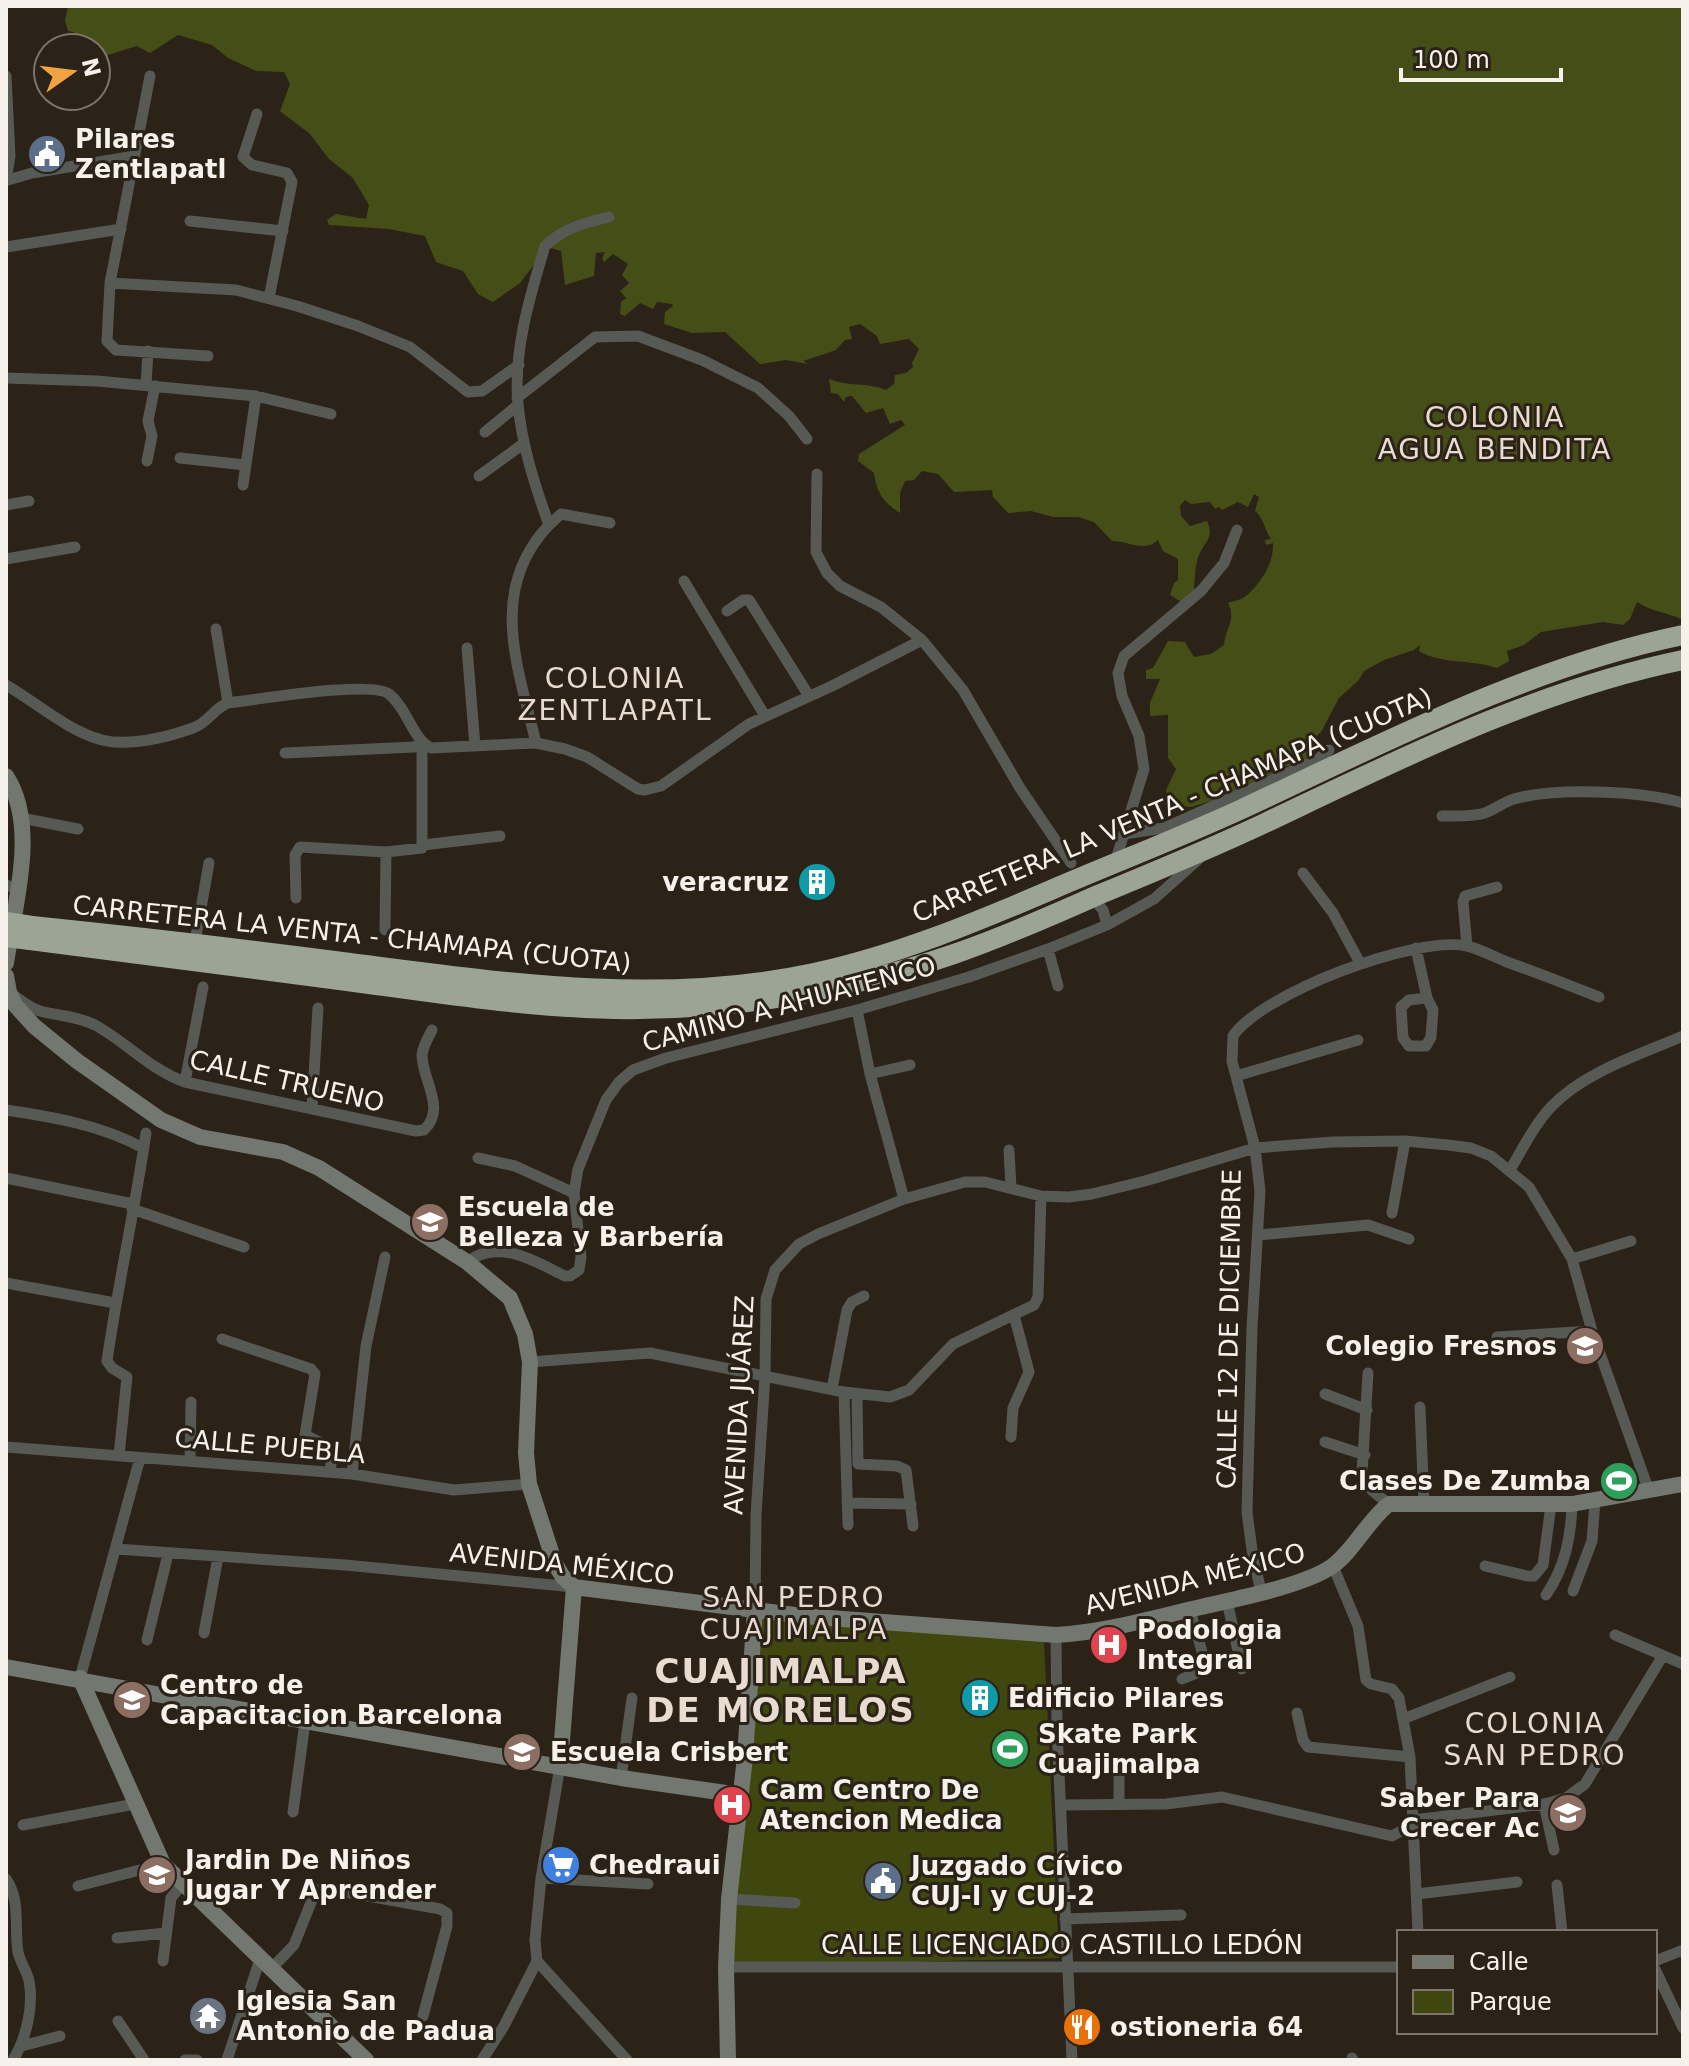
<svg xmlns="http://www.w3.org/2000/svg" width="1689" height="2066" viewBox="0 0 1689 2066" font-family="'DejaVu Sans',sans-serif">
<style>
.green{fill:#3f470e}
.forest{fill:#464e18}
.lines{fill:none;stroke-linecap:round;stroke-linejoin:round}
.street{stroke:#565954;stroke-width:11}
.secondary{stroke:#72786f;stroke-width:16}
.highway{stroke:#9ca496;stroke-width:20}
.highway-bridge{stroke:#9ca496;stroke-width:20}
.labels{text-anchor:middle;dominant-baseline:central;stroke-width:6;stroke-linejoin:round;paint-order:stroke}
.poi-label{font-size:26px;font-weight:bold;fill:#f7f1eb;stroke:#2b2218;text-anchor:start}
.street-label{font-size:26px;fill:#f7f1eb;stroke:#2b2218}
.neighbourhood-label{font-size:28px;letter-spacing:2px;fill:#e8dbcf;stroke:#2b2218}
.district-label{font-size:34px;font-weight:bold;letter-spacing:2px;fill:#e8dbcf;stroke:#2b2218}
</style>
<rect width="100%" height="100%" fill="#2b2218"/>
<!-- green -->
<path class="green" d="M 755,1610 L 1044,1641 L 1059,1958 L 730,1967 Z"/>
<!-- forest -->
<path class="forest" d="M 68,6 L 1683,6 L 1683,620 C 1667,612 1652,612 1637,602 L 1630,619 L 1623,625 L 1603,622 L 1541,632 L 1524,645 L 1507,651 L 1509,661 L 1497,668 C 1471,659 1443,665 1419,651 L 1420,645 L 1414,650 L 1384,660 L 1364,671 L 1358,681 L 1339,698 L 1321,732 L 1314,738 L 1311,753 L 1304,762 L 1284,767 L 1232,795 L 1191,807 L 1170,806 L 1166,790 L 1176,769 L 1168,758 L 1168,715 L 1150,716 L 1150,703 L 1160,679 L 1146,679 L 1146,670 L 1153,668 L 1168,641 L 1185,642 L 1194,657 L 1211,654 L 1224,645 C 1225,629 1237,619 1228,603 C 1233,601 1241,600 1246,596 C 1261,583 1274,563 1273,543 L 1266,545 L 1265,540 L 1271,539 C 1264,529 1264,518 1255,511 L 1259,497 L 1254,494 L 1248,507 L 1238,502 L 1222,510 L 1219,507 L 1215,509 L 1210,502 L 1191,504 L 1185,500 L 1180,506 L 1181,516 L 1190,526 L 1207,521 C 1215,538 1204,542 1199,555 C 1195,564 1195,578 1194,588 L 1198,594 L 1183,603 L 1170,595 L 1174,583 L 1178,580 L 1178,559 L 1163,551 L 1158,540 C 1144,553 1129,541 1112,541 L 1094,522 L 1078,517 L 1053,517 L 1031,511 L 1008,513 L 993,497 L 992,490 L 954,492 L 938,474 L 922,471 L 914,480 L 905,481 L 900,493 L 900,513 C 883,502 877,493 874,473 L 858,461 L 859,454 L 905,425 L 901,420 L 890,424 L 883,408 L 866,413 L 852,396 L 846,397 L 844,402 L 838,394 L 831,393 L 829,379 C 849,387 867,382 886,390 L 894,384 L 895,375 L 906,373 L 913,367 L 912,363 L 919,349 L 909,339 L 880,344 L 877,336 L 860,324 L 849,327 L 852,339 L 845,340 L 836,350 L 803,361 L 808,364 L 786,360 L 760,364 L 725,332 L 692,333 L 664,324 L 665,312 L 673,306 L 672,304 L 657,302 L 653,309 L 640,303 L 625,316 L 620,314 L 621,302 L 626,298 L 620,291 L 629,283 L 622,275 L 628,264 L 613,254 L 604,262 L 602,258 L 605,252 L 596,253 L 594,276 L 565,285 L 561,251 L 551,248 L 539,258 L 520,283 L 493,302 L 478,294 L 463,271 L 436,262 L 425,236 L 389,229 L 329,225 L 327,220 L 336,214 L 366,219 L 369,205 L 353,178 L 329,159 L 310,134 L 280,111 L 290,84 L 284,72 L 256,71 L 228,58 L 212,45 L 178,35 L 150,53 L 137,46 L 101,57 L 96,62 L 96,48 L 84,48 L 74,32 L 68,31 L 65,20 Z"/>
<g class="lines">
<!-- street -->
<path class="street" d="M 6,76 L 10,156 L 6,180
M 150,76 L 110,283 L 107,341 L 116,350 L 208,356
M 257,114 L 243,157 L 252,165 L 287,173 L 292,182 L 269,298
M 8,180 L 32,173 L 135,156
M 190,221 L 283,231
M 6,247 L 121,229
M 110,283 L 236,290 L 297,306 L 358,326 L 410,347 L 468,392 L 482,391 L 519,365
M 6,378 L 97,381 L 256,396 L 243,485
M 146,385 L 148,351
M 256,396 L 331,414
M 517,398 L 595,337 L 638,336 L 702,360 L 758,388 L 789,416 L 807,439
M 485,432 L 518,405
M 180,458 L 246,465
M 147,461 L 152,436 L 148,421 L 155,386
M 817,474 L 816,552 L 827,573 L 840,586 L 881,607 L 922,640 L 963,690 L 1020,788 L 1071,863
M 479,476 L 523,444
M 6,505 L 29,501
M 549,525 L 561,514 L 610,523
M 6,559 L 75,547
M 684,581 L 765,716
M 727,611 L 743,600 L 749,600 L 809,696
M 216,629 L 228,703
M 467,648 L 475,746
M 6,685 C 37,703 68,731 102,740 C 129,747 168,737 193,728 C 208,723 214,708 228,703 C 256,700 372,680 389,694 C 408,709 411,737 431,748 L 536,743 L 565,749 L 587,757 L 638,789 L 645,790 L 661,786 L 749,724 L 832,686 L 922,640
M 536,743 C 518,667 487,590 549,525 C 535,486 522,446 518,404 C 513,351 530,296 545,246 C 564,228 584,223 609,217
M 285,753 L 414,747 L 422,743 L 422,848 L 386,852 L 300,847 L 295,855 L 296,898
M 1442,816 C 1456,816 1472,817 1485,813 C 1495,809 1504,802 1514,799 C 1555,787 1642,791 1683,803
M 21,818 L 78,829
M 1124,834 L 1164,828 L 1317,760 L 1329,750
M 423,845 L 500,836
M 1117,856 L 1144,769 L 1139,736 L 1122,696 L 1118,673 L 1124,656 L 1201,591 L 1224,563 L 1237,530
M 1303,873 L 1333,913 L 1360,963
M 6,885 L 18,889
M 1096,902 L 1103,910 L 1107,925
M 385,930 L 386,852
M 196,936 L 209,863
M 1467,946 L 1463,902 L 1465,896 L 1497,887
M 1416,948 L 1427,998 L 1433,1010 L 1431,1037 L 1426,1046 L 1409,1046 L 1403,1038 L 1401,1007 L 1409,1000 L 1427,998
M 1048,949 L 1058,986
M 13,995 C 22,1001 30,1008 40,1011 C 59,1016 77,1016 95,1025 C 126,1042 151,1070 185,1082 L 416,1131 L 424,1130 C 447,1109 422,1080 422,1055 C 423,1046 428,1038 432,1030
M 857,1010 L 870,1074 L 904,1199
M 870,1074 L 910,1065
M 1236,1076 L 1358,1040
M 185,1082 L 203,987
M 312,1108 L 318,1008
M 6,1110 C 53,1117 101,1125 143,1148
M 1009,1150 L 1011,1188
M 478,1158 L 515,1166 L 574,1193
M 1510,1170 C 1522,1150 1534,1125 1551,1107 C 1584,1072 1639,1055 1683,1036
M 6,1178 L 133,1204
M 132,1209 L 244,1247
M 1392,1213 L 1405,1141
M 1258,1235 L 1368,1225 L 1409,1239
M 1572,1259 L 1631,1241
M 467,1262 C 499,1238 534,1261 565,1276 L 570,1276 L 579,1270 L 581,1257 L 574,1193 L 578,1169 L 606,1100 L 619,1082 L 633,1070 L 666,1058 L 857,1010 L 969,977 L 1048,949 L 1107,925 L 1154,899 L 1200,858
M 6,1283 L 115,1303
M 1497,1337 L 1592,1331
M 222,1339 L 311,1369 L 315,1374 L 305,1435 L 333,1449 L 330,1472
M 530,1362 L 650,1353 L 844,1392 L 890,1397 L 909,1390 L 953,1344 L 1034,1305 L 1038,1297 L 1041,1196
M 1368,1373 L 1362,1473 C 1365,1488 1378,1495 1389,1504
M 832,1389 L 847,1310 L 852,1302 L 864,1296
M 844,1392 L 848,1525
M 857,1393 L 858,1464 L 897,1466 L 906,1470 L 913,1526
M 1325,1394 L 1367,1410
M 1420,1407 L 1424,1504
M 1011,1437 L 1013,1408 L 1029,1372 L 1014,1315
M 1325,1442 L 1365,1455
M 6,1447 L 352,1474 L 454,1490 L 529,1484
M 119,1456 L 127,1377 L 112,1368 L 107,1361 C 118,1284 135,1209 146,1133
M 190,1461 L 191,1402
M 352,1474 L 366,1346 L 385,1257
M 847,1503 L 911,1504
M 116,1549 L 345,1565 L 574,1587
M 1333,1566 L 1358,1626 L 1366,1680 L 1371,1684 L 1392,1689 L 1399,1698 L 1410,1757 L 1418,1932
M 1485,1566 L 1527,1576 L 1534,1576 L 1543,1565 L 1551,1505
M 1573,1591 L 1592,1541 L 1595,1501
M 1261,1592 L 1252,1550 L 1247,1512 L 1252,1328 L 1260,1191 L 1255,1148 L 1232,1061 L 1233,1036 C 1261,994 1415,935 1467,946 C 1480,949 1494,957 1507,962 C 1538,973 1568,985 1599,997
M 1546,1595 C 1565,1567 1571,1538 1572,1504
M 1227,1601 L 1242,1669
M 755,1610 L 756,1515 L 765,1376 L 766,1299 L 775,1270 L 799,1244 L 818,1234 L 904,1199 L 965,1182 L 985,1182 L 1041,1196 L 1069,1197 L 1092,1194 L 1145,1181 L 1255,1148 L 1333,1142 L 1405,1141 L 1448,1145 L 1471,1148 L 1491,1156 L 1529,1187 L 1572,1259 L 1592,1331 L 1649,1491
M 204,1633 L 218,1557
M 1056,1635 L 1057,1729 L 1072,2060
M 1615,1635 L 1683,1664
M 147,1640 L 168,1554
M 80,1678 L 140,1458
M 1182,1679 L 1207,1669 L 1190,1610
M 1297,1713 L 1303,1740 L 1308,1747 L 1410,1757
M 1403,1719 L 1510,1677
M 1119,1767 L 1119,1803
M 621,1778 L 632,1698
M 1544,1804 L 1554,1850
M 1061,1805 L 1166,1804 L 1222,1797 L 1392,1836 L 1403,1830 L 1413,1820 L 1544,1804 L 1566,1798 L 1585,1784 L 1662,1657
M 293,1812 L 305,1722
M 23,1825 L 135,1804
M 541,1878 L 648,1884
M 6,1879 C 21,1900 14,1927 18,1952 C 20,1962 27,1971 29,1981 C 34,2006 26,2039 13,2060
M 1557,1885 L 1562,1932
M 78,1886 L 163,1864
M 1417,1894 L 1517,1882
M 729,1899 L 795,1903
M 1065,1919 L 1181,1915
M 117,1938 L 166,1933
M 163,1961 L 171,1898 L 182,1884
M 537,1961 L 627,2060
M 1655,1961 L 1683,1950
M 273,1967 L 294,1945 L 316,1890 L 329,1889 L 440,1909 L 447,1913 L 447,1926 L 423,2016
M 726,1967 L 1399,1967
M 1655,1969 L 1683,2028
M 118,2021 L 144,2060
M 22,2046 L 60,2036
M 1352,2058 L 1353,2060
M 185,2060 L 197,2060
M 227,2060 L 261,1956
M 482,2060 L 504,2026 L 537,1961 L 535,1940 L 541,1878 L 560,1766"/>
<!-- secondary -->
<path class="secondary" d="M 6,776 C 39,826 14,907 6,963
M 6,976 L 9,992 L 15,1005 L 34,1026 L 77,1061 L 161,1120 L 200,1137 L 283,1152 L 319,1168 L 467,1262 L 510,1298 L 525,1334 L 530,1362 L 526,1453 L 529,1484 L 555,1564 L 563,1577 L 574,1587
M 574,1587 L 803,1616 L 1056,1635 C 1106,1632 1152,1618 1201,1607 C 1235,1599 1303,1586 1331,1567 C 1353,1552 1367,1521 1389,1504 L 1572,1504 L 1683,1484
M 6,1667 L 621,1778 L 740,1795
M 80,1678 L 163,1864 L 366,2060
M 560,1766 L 574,1587
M 728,2060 L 726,1967 L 729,1899 L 745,1757 L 755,1610"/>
<!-- highway -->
<path class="highway" d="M 32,926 C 139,937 244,949 350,963 C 506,983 659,1006 814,973 C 897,955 974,923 1051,890 C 1114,863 1179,838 1242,809 C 1384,743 1528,667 1683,635
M 30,940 C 135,954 241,967 347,981 C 436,993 524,1007 614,1009 C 730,1011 844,992 954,954 C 1003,937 1051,916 1098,895 C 1154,872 1210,849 1265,823 C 1400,759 1536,690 1683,660"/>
<!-- highway-bridge -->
<path class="highway-bridge" d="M 6,922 L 32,926
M 6,937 L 30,940"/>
</g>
<!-- icons -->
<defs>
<g id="civic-disc" transform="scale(2)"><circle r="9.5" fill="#5c6f8a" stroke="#2b2218"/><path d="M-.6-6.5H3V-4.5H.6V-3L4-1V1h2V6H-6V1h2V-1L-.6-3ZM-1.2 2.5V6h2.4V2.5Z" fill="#fff"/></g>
<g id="building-disc" transform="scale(2)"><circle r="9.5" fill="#0f9aa8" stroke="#2b2218"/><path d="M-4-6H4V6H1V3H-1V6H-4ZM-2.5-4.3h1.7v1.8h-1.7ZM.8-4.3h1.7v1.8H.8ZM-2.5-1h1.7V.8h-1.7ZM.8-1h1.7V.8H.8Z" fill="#fff"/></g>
<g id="university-disc" transform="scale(2)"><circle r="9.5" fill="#8d6e63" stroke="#2b2218"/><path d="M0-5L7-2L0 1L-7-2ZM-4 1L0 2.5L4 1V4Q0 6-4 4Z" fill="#fff"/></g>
<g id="school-disc" transform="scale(2)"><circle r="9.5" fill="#8d6e63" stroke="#2b2218"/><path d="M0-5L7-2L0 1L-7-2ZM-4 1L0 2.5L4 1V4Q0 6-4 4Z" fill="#fff"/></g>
<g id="stadium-disc" transform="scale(2)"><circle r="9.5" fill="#2e9e5b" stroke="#2b2218"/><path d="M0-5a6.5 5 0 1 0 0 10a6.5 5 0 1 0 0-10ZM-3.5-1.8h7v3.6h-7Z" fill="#fff"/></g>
<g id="hospital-disc" transform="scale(2)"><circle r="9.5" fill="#e0444e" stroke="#2b2218"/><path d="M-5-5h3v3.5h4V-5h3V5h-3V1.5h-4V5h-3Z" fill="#fff"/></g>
<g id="supermarket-disc" transform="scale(2)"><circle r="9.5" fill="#3f7fe0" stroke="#2b2218"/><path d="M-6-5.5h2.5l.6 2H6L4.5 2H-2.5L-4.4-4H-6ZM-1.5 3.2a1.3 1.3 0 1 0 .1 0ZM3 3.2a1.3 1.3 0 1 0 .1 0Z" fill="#fff"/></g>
<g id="temple-disc" transform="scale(2)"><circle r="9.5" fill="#6b7280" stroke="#2b2218"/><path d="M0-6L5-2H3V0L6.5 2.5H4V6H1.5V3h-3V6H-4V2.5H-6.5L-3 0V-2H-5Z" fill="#fff"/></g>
<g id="restaurant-disc" transform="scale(2)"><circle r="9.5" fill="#e8710a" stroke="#2b2218"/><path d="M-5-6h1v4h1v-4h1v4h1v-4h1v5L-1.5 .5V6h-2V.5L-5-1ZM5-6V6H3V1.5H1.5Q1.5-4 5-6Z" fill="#fff"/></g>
</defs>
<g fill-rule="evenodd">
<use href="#civic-disc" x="47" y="154"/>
<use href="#building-disc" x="817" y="882"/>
<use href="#university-disc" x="430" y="1222"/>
<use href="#school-disc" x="1585" y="1346"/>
<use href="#stadium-disc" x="1619" y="1481"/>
<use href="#hospital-disc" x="1109" y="1645"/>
<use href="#building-disc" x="980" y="1698"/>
<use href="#university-disc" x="132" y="1700"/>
<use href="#stadium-disc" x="1010" y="1749"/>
<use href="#university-disc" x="522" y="1752"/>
<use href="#hospital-disc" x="732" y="1805"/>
<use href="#school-disc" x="1568" y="1813"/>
<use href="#supermarket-disc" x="561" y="1865"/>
<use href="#school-disc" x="157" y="1875"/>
<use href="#civic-disc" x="883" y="1881"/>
<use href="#temple-disc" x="208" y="2016"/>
<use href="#restaurant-disc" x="1082" y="2027"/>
</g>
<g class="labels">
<!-- poi labels -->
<g class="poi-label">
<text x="75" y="139">Pilares<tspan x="75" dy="30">Zentlapatl</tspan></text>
<text x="789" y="882" text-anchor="end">veracruz</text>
<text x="458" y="1207">Escuela de<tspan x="458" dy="30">Belleza y Barbería</tspan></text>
<text x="1557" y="1346" text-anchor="end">Colegio Fresnos</text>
<text x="1591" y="1481" text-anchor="end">Clases De Zumba</text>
<text x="1137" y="1630">Podologia<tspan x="1137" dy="30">Integral</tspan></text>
<text x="160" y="1685">Centro de<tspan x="160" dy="30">Capacitacion Barcelona</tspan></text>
<text x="1008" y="1698">Edificio Pilares</text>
<text x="1038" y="1734">Skate Park<tspan x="1038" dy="30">Cuajimalpa</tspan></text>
<text x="550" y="1752">Escuela Crisbert</text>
<text x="760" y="1790">Cam Centro De<tspan x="760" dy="30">Atencion Medica</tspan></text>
<text x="1540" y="1798" text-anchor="end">Saber Para<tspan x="1540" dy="30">Crecer Ac</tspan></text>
<text x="185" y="1860">Jardin De Niños<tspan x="185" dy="30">Jugar Y Aprender</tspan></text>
<text x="589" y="1865">Chedraui</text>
<text x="911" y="1866">Juzgado Cívico<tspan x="911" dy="30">CUJ-I y CUJ-2</tspan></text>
<text x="236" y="2001">Iglesia San<tspan x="236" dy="30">Antonio de Padua</tspan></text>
<text x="1110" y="2027">ostioneria 64</text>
</g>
<!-- street labels -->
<g class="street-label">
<text transform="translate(1172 805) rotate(-23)">CARRETERA LA VENTA - CHAMAPA (CUOTA)</text>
<text transform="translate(352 934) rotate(6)">CARRETERA LA VENTA - CHAMAPA (CUOTA)</text>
<text transform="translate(789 1004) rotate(-15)">CAMINO A AHUATENCO</text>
<text transform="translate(287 1081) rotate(13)">CALLE TRUENO</text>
<text transform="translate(1229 1329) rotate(-89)">CALLE 12 DE DICIEMBRE</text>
<text transform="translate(739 1405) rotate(-87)">AVENIDA JUÁREZ</text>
<text transform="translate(270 1446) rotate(5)">CALLE PUEBLA</text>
<text transform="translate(562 1564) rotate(6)">AVENIDA MÉXICO</text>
<text transform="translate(1195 1579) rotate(-14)">AVENIDA MÉXICO</text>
<text x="1062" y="1945">CALLE LICENCIADO CASTILLO LEDÓN</text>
</g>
<!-- neighbourhood labels -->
<g class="neighbourhood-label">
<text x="1495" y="417">COLONIA<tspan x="1495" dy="32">AGUA BENDITA</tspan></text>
<text x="615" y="678">COLONIA<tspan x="615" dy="32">ZENTLAPATL</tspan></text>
<text x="794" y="1597">SAN PEDRO<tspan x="794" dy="32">CUAJIMALPA</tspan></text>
<text x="1535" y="1723">COLONIA<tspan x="1535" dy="32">SAN PEDRO</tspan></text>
</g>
<!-- district labels -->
<g class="district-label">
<text x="781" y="1671">CUAJIMALPA<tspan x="781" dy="39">DE MORELOS</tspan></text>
</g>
</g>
<!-- border -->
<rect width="1689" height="2066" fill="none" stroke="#f7f1eb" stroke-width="16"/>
<!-- legend -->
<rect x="1397" y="1930" width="260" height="104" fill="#2b2218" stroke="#7d756c" stroke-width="2"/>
<rect x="1413" y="1956" width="40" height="12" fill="#72786f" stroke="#7d756c" stroke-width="2"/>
<text x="1469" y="1970" font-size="24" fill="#f7f1eb">Calle</text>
<rect x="1413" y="1990" width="40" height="24" fill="#3f470e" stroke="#7d756c" stroke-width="2"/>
<text x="1469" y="2010" font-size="24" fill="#f7f1eb">Parque</text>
<!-- north arrow -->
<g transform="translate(72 72) rotate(76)"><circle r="38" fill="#2b2218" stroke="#7d756c" stroke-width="2"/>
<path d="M0-6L14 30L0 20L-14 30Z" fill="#f3a442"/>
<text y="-12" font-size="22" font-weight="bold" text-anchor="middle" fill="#f7f1eb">N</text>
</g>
<!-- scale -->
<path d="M1401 68v12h160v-12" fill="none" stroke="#f7f1eb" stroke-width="4"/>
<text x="1413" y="68" font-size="24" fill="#f7f1eb" stroke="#2b2218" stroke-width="6" paint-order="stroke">100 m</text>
</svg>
